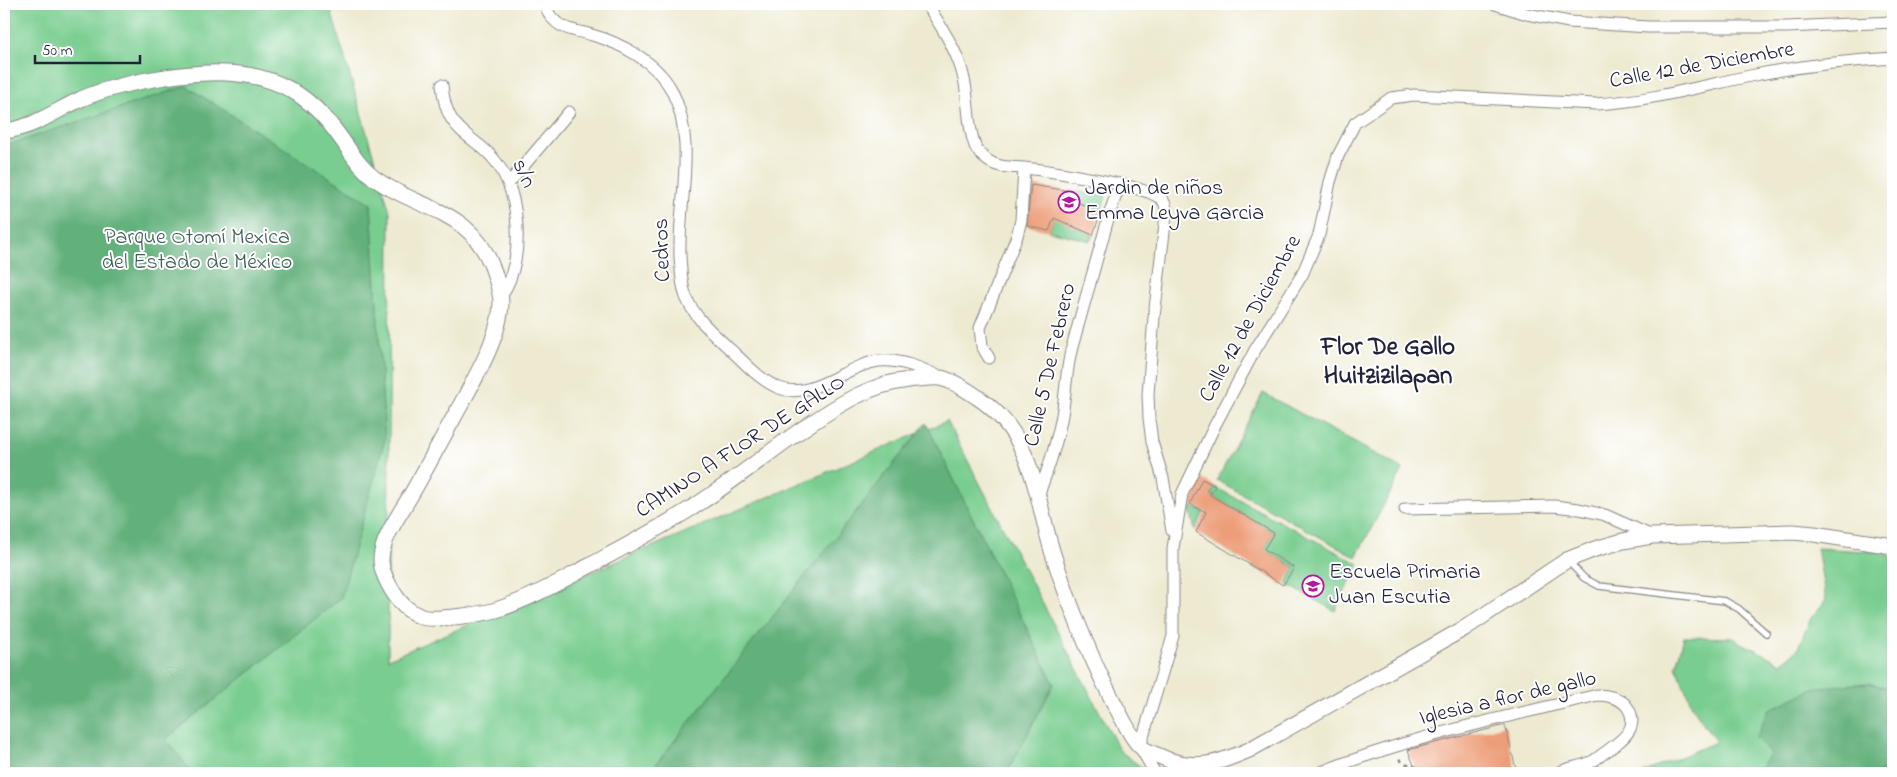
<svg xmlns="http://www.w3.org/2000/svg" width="1897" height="777" viewBox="0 0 1897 777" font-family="'Indie Flower',sans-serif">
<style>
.green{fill:#79cd90;stroke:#4e7866}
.forest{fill:#62b07a;stroke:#42695a}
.building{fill:#ed9d78}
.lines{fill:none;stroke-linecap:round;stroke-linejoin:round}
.service-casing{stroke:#888686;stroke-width:8}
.minor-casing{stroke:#888686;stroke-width:13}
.tertiary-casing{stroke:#888686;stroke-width:17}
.path{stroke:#888686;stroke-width:2.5;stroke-dasharray:4 4;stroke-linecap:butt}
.service{stroke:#fff;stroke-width:5.5}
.minor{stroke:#fff;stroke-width:11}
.tertiary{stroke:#fff;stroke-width:15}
.labels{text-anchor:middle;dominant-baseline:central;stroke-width:4;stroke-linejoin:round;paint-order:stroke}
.street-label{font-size:22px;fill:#22223b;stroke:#fff}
.poi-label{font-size:22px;fill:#22223b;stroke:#fff;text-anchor:start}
.park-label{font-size:22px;fill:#405e59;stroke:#fff}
.quarter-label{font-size:25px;font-weight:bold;fill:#22223b;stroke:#fff}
</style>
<rect width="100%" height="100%" fill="#fff"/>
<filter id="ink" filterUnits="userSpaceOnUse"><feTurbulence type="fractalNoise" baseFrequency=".02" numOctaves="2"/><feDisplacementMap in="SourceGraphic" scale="10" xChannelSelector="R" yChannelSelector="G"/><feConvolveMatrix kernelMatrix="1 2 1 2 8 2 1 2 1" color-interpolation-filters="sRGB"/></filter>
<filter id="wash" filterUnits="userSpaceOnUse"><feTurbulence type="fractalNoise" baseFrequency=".0096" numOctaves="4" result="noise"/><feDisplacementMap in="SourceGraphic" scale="20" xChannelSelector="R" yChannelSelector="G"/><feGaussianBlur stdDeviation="1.12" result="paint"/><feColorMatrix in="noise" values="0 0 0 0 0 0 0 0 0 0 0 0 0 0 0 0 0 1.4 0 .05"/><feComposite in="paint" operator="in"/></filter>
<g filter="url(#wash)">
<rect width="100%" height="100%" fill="#eeead1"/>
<!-- green -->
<path class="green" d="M 4,4 L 329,4 L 390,212 L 388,659 L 947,421 L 1120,751 L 1149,773 L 4,773 Z
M 1070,191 L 1106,196 L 1101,212 L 1075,201 L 1067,223 L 1093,235 L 1090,241 L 1049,231 L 1054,217 L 1027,202 L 1068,208 Z
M 1263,393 L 1403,469 L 1356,557 L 1217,480 Z
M 1215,487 L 1359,564 L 1335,611 L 1286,584 L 1295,568 L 1269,552 L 1258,570 L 1252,567 L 1274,533 L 1211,495 Z
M 1189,506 L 1204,512 L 1195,530 Z
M 1817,548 L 1880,552 L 1893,557 L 1893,582 L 1890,582 L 1893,620 L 1893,773 L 1643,773 L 1716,742 L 1693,708 L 1676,666 L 1684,637 L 1732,638 L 1781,663 L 1797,650 L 1811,618 L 1826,600 Z"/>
<!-- forest -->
<path class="forest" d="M 186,86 L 371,204 L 385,439 L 341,598 L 166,739 L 192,773 L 4,773 L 4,143 L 11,144 Z
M 926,423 L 1054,684 L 1007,773 L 649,773 Z
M 1868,683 L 1893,689 L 1893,773 L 1756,773 L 1771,754 L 1756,738 L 1768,710 L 1818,687 Z"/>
<g id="blocks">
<!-- building -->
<path class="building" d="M 1031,185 L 1070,191 L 1069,199 L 1101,212 L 1093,235 L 1054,218 L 1049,231 L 1027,226 Z
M 1202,479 L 1215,486 L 1210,495 L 1274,533 L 1264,549 L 1294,568 L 1283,585 L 1196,532 L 1206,512 L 1190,504 Z
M 1505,725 L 1517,773 L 1417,773 L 1408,750 Z"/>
</g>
</g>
<g filter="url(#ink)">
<use href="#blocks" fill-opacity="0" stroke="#888686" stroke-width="1"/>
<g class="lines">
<!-- service casing -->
<g class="service-casing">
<path id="service" d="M 1567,560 L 1584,578 L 1599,586 L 1725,601 L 1739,609 L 1766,633"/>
</g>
<!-- minor casing -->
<g class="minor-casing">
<path id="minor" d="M 545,4 C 547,9 549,16 554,20 C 563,30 579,31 592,35 C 621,43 656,62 671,89 C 698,141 678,200 680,256 C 681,270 681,284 686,297 C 695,319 715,335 732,351 C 746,364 761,381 779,388 C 812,401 846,365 879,361 C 900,359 921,368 940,377
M 927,4 C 941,27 958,51 964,79 C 969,99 967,122 974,143 C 976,151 985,160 994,164 C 1003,168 1014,167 1024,168 C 1046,170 1147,186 1160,198 C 1166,202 1166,208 1166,215 L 1154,317 L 1148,394 L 1149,418 L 1152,442 L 1163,478 L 1172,531
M 1495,4 L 1527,14 L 1569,22 L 1648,27 L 1787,27 L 1893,22
M 442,85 C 443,96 445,108 451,118 C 460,134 480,143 492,157 C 518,186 523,240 511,276 C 509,283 505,290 501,297
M 509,183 L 569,112
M 989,358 L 982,346 L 980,328 L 1017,236 L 1021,220 L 1024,168
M 1038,496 C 1048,470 1057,443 1062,415 C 1066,392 1066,369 1072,347 L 1110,212 L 1120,184
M 1405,509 L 1554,506 L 1579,509 L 1605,515 L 1652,536
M 1155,773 L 1140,747 L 1173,636 L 1173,548 L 1182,494 L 1215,425 L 1255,350 L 1302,275 L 1319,235 L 1330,182 L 1338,156 L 1355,123 L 1391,98 L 1414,95 L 1596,104 C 1649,101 1698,87 1750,76 C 1797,66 1845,61 1893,58
M 1319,773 C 1408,737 1503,718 1597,695 C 1607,695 1622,698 1628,708 C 1640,728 1622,740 1607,751 C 1602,754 1597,759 1591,762 C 1581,767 1569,767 1558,773"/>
</g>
<!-- tertiary casing -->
<g class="tertiary-casing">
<path id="tertiary" d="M 4,131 C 33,128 55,111 81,99 C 118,83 185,71 226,73 C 278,75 311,96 340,137 C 351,152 359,167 374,178 C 420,212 472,207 494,272 C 497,282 501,292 501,303 C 500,339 470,387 453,419 C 439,444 426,469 412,493 C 402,511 381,539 381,560 C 381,574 394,596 404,606 C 410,611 416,615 422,617 C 435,621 483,614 496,610 C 528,600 561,581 591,565 C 628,545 666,525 701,502 C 736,479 769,452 804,428 C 837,406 869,384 909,380 C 918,379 931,377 940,378 C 952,380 967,390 977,397 C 1034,434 1035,496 1053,554 C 1071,610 1095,669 1123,720 C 1127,727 1133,740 1140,746 C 1145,751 1152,753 1159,756 C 1193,772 1217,764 1249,750 L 1465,628 L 1567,560 L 1595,549 L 1623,541 L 1652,536 L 1793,532 L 1814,534 L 1893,546"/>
</g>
<!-- path -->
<path class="path" d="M 1399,759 L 1404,763 L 1435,773"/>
<!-- service -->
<use href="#service" class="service"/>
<!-- minor -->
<use href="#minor" class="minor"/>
<!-- tertiary -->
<use href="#tertiary" class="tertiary"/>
</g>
</g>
<!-- icons -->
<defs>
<g id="school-ring" transform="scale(1.125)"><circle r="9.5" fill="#fff" stroke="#b5179e" stroke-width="1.5"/><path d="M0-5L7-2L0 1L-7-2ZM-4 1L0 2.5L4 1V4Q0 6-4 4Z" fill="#b5179e"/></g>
</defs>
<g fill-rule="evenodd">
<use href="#school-ring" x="1069" y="202"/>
<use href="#school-ring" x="1313" y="586"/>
</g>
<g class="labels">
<!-- street labels -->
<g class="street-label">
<text transform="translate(1702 66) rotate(-10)">Calle 12 de Diciembre</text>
<text transform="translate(523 174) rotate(66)">s/n</text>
<text transform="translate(663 250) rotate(-92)">Cedros</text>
<text transform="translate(1251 319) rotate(-61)">Calle 12 de Diciembre</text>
<text transform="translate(1051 365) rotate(-77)">Calle 5 De Febrero</text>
<text transform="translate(741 447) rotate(-33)">CAMINO A FLOR DE GALLO</text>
<text transform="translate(1508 699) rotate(-13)">Iglesia a flor de gallo</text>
</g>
<!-- poi labels -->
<g class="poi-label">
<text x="1085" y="189">Jardin de niños<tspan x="1085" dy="25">Emma Leyva Garcia</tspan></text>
<text x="1329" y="573">Escuela Primaria<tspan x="1329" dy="25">Juan Escutia</tspan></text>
</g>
<!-- park labels -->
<g class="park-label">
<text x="197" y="238">Parque Otomí Mexica<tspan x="197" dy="25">del Estado de México</tspan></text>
</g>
<!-- quarter labels -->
<g class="quarter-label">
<text x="1388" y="348">Flor De Gallo<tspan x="1388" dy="29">Huitzizilapan</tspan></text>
</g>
</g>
<!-- margin -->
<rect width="1897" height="777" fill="none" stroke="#fff" stroke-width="20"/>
<!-- scale -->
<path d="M35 55v8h105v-8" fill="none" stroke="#22223b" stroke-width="2.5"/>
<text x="42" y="55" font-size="15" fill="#22223b" stroke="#ffffff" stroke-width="4" paint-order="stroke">50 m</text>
</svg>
